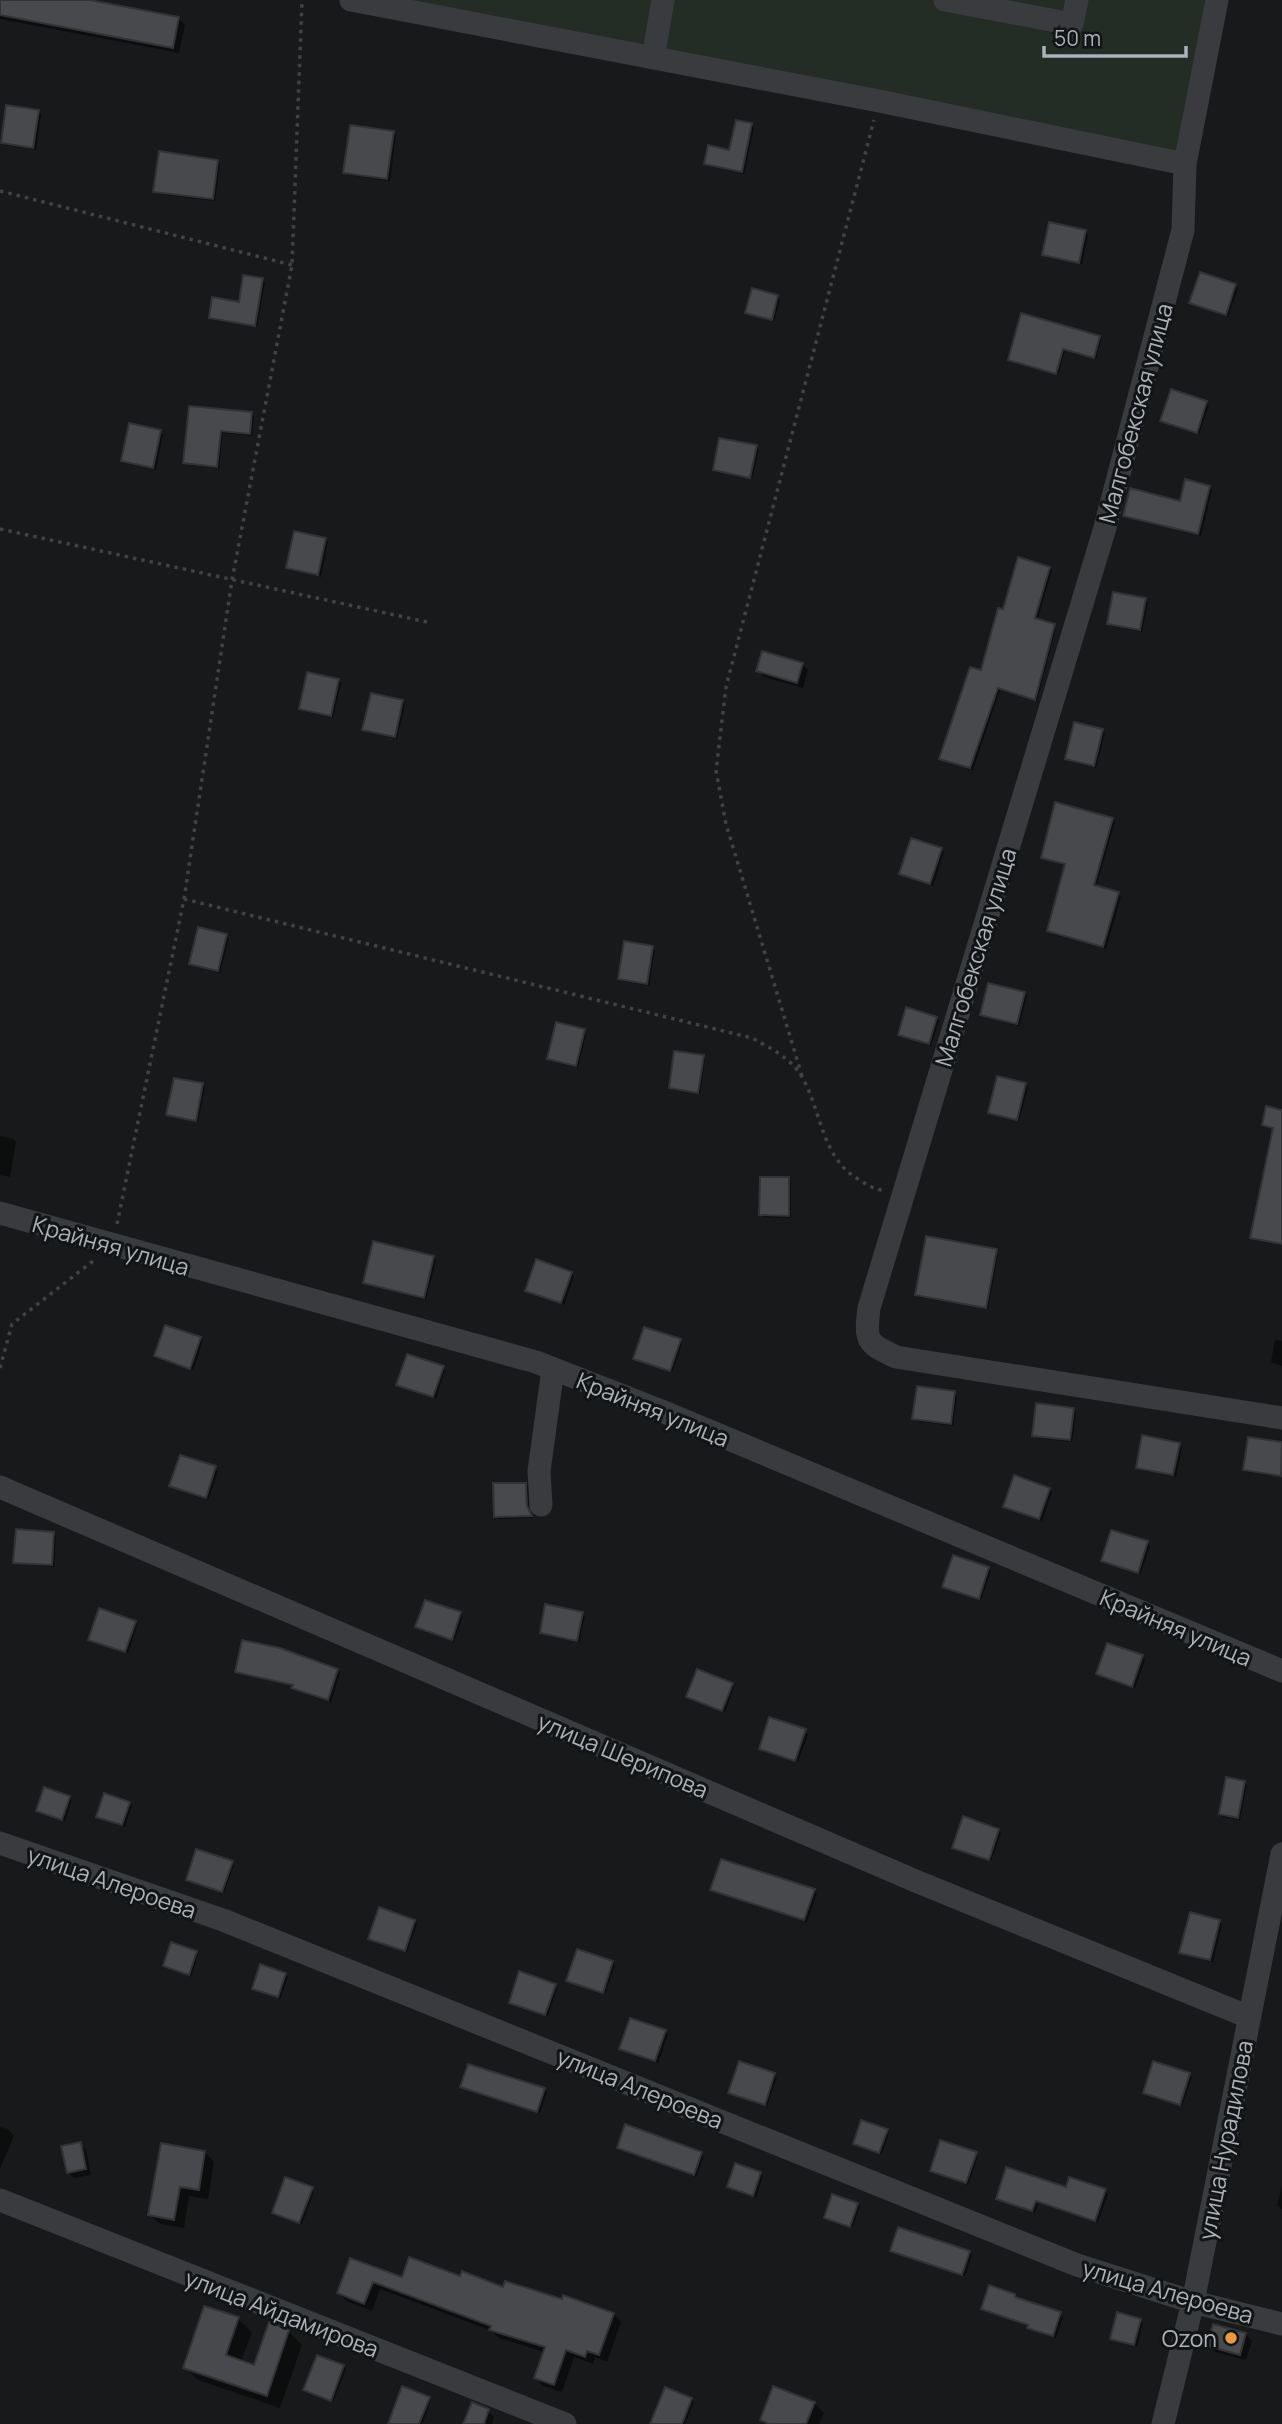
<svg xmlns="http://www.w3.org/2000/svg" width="1282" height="2424" viewBox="0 0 1282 2424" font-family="Manrope,sans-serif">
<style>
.green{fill:#242d25}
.shadow{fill:#0007}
.building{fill:#47494d;stroke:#323336;stroke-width:2}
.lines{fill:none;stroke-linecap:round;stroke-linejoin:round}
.path{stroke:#404246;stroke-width:3.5;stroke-dasharray:3.5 5;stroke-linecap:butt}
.minor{stroke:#3a3b3f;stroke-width:23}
.poi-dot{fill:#e89a43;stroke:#131415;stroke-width:2.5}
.labels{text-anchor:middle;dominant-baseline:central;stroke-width:6;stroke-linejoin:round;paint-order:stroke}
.street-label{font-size:23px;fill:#abb2b9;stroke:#131415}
.poi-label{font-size:23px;fill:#abb2b9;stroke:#131415;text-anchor:end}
</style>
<rect width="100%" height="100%" fill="#18191a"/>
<!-- green -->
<path class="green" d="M 351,0 L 1217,0 L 1185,164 Z"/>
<!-- shadow -->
<path class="shadow" d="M 0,0 L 80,0 L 178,18 L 185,25 L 179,53 L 0,19 Z
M 38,112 L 41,114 L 36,150 L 5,145 L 2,143 Z
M 751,125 L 754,128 L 744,174 L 708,166 L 706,164 L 731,152 Z
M 393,133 L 396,135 L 390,181 L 348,175 L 345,172 Z
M 217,162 L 220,164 L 215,201 L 158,194 L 155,191 Z
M 1085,232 L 1088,235 L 1082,264 L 1046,257 L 1043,254 Z
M 262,280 L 265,282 L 257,327 L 213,320 L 211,317 L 240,304 Z
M 1235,285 L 1238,288 L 1228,317 L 1191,302 Z
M 777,297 L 780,300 L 774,321 L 747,312 Z
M 1099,337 L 1101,340 L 1096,359 L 1065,350 L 1058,375 L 1010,360 Z
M 1172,391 L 1209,405 L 1199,434 L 1162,420 Z
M 190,407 L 251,414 L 254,416 L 252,436 L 223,433 L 219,468 L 188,465 L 185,463 Z
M 161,432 L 163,435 L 156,470 L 125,463 L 123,460 Z
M 756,447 L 759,450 L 752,479 L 717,472 L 714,470 Z
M 1209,487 L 1212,490 L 1201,536 L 1128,518 L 1125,515 L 1181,503 Z
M 325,539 L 328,542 L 321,577 L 290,570 L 288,568 Z
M 1049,568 L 1052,571 L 1037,621 L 1056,628 L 1037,701 L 1000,690 L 973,770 L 944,761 L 941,758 L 982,672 L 1004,611 Z
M 1145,600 L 1148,602 L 1142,632 L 1112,626 L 1109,623 Z
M 802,664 L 808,670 L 803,688 L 764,677 L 758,671 Z
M 339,680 L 341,683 L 333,718 L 303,711 L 301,708 Z
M 402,701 L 405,704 L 397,739 L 367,732 L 364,729 Z
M 1102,731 L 1105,733 L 1096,768 L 1070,761 L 1067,758 Z
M 1112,819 L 1115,822 L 1096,887 L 1121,896 L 1106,949 L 1052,934 L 1049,931 L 1066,866 L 1043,857 Z
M 941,850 L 944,852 L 933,886 L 901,874 Z
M 226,936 L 229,938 L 220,973 L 194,966 L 191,964 Z
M 652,948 L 655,950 L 649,986 L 622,981 L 620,979 Z
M 1024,993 L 1027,996 L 1019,1026 L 984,1017 L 982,1014 Z
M 936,1018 L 939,1021 L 931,1046 L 900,1035 Z
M 584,1031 L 586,1034 L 578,1068 L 551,1061 L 549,1059 Z
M 703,1057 L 705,1059 L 700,1094 L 673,1090 L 670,1088 Z
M 1025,1084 L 1028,1087 L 1019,1121 L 993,1115 L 990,1112 Z
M 202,1085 L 205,1087 L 198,1122 L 171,1117 L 168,1114 Z
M 1282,1111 L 1282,1245 L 1255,1240 L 1252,1238 L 1275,1129 L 1264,1125 Z
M 0,1136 L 14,1139 L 16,1142 L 10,1177 L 0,1175 Z
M 789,1179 L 791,1182 L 791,1218 L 764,1217 L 761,1215 Z
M 996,1251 L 998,1254 L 988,1309 L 919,1297 L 917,1294 Z
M 434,1257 L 436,1260 L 426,1300 L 367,1285 L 365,1282 Z
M 571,1273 L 574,1276 L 564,1305 L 527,1290 Z
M 200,1339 L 203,1341 L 193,1370 L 156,1356 Z
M 1275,1340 L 1282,1341 L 1282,1366 L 1271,1362 Z
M 680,1341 L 682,1344 L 672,1372 L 635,1358 Z
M 443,1367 L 445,1370 L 436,1399 L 399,1385 Z
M 954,1393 L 957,1396 L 953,1426 L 917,1421 L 914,1419 Z
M 1074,1409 L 1076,1412 L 1072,1442 L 1037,1438 L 1034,1435 Z
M 1250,1439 L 1282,1444 L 1282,1477 L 1247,1472 L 1245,1469 Z
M 1179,1444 L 1182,1447 L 1176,1477 L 1140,1470 L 1138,1467 Z
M 181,1457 L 218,1471 L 208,1500 L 171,1485 Z
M 525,1484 L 528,1487 L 529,1511 L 533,1518 L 498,1519 L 495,1516 Z
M 1049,1489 L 1052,1492 L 1042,1521 L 1005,1507 Z
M 53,1534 L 56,1536 L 54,1567 L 18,1564 L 15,1562 Z
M 1147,1543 L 1150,1546 L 1140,1575 L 1103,1560 Z
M 954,1558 L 991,1571 L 981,1600 L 944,1586 Z
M 460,1613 L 463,1616 L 454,1641 L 417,1627 Z
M 582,1614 L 585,1616 L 579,1643 L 544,1635 L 541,1633 Z
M 135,1622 L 137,1625 L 128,1653 L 90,1639 Z
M 1142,1657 L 1145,1660 L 1135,1688 L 1098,1674 Z
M 338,1670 L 340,1673 L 331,1702 L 296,1690 L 294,1686 L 240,1674 L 237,1671 Z
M 732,1685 L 734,1687 L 725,1712 L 688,1696 Z
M 805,1731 L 808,1734 L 798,1762 L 761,1748 Z
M 1244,1783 L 1247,1785 L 1240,1820 L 1223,1817 L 1221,1814 Z
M 45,1789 L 72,1800 L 65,1821 L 38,1811 Z
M 129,1803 L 132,1806 L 125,1827 L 98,1816 Z
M 998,1830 L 1001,1833 L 991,1861 L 954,1847 Z
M 232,1862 L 234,1865 L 224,1893 L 188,1880 Z
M 712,1890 L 814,1890 L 817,1893 L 807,1922 Z
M 414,1921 L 417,1924 L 407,1952 L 370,1938 Z
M 1219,1922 L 1222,1924 L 1213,1962 L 1184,1955 L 1181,1952 Z
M 196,1953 L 198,1955 L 191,1977 L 165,1966 Z
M 612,1963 L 615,1965 L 605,1994 L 568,1980 Z
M 285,1975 L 288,1977 L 280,1999 L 254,1988 Z
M 555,1985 L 557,1988 L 548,2016 L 511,2002 Z
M 665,2032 L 668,2034 L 658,2063 L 621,2049 Z
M 774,2075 L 777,2077 L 767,2106 L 730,2092 Z
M 1189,2075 L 1192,2077 L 1182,2106 L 1145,2092 Z
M 462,2087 L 544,2089 L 547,2092 L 540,2113 Z
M 0,2127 L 8,2129 L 14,2136 L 0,2169 Z
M 887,2130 L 889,2133 L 882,2154 L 855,2144 Z
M 80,2144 L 86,2150 L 91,2175 L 74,2178 L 68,2172 Z
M 619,2148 L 701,2153 L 704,2156 L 696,2177 Z
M 205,2152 L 214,2162 L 208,2199 L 189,2196 L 184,2228 L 160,2224 L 150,2215 Z
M 976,2153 L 978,2156 L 968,2185 L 932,2170 Z
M 760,2174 L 763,2176 L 756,2198 L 729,2187 Z
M 1282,2186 L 1282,2209 L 1277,2205 Z
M 312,2189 L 314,2191 L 302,2224 L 274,2212 Z
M 1067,2190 L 1105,2191 L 1108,2194 L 1098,2222 L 1038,2203 L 1035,2213 L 998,2199 Z
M 857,2204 L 860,2207 L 852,2228 L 826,2218 Z
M 892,2250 L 969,2252 L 972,2255 L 965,2276 Z
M 351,2260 L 403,2280 L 461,2278 L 614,2314 L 621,2322 L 607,2362 L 595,2357 L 593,2364 L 574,2357 L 562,2392 L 543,2386 L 536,2378 L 545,2352 L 499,2338 L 492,2331 L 380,2289 L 372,2311 L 346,2301 L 339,2293 Z
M 1015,2295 L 1017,2299 L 1063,2317 L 1056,2338 L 983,2309 Z
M 205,2308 L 238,2319 L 252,2332 L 241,2362 L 255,2367 L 288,2331 L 302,2345 L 280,2408 L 198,2380 L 185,2367 Z
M 1140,2321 L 1143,2323 L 1137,2347 L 1112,2338 Z
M 1246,2334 L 1252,2341 L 1246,2360 L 1215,2352 L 1209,2346 Z
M 343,2366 L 346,2369 L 333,2402 L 305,2390 Z
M 429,2398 L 431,2401 L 422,2424 L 393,2424 Z
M 691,2399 L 694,2402 L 685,2424 L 655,2424 Z
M 814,2403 L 824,2413 L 819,2424 L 766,2424 L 762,2420 Z
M 488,2411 L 494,2417 L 492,2424 L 465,2424 Z"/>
<!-- building -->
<path class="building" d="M 0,0 L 90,0 L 179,17 L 173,48 L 0,15 Z
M 6,105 L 39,110 L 33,148 L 1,143 Z
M 736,120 L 752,123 L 742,172 L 704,164 L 708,145 L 729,150 Z
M 350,125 L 394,131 L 387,179 L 343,173 Z
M 159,151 L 218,160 L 213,199 L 153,192 Z
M 1049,222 L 1086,230 L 1079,263 L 1042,255 Z
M 1200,272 L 1236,284 L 1226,315 L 1189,303 Z
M 243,275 L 263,278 L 255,326 L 209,318 L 212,297 L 239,302 Z
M 752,288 L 778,295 L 772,320 L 745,313 Z
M 1021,313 L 1100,336 L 1094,358 L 1063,349 L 1056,374 L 1008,360 Z
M 1171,389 L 1207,401 L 1197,433 L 1160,421 Z
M 189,406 L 252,412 L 250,434 L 221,431 L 217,467 L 183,463 Z
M 129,423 L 161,430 L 153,468 L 121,461 Z
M 719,438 L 757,445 L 750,478 L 713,470 Z
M 1185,479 L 1210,486 L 1198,534 L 1123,516 L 1130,488 L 1180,501 Z
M 294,531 L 326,538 L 318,575 L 286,568 Z
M 1018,557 L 1050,567 L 1035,618 L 1055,624 L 1035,700 L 998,688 L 970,768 L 939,759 L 970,667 L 981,670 L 998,608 L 1003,609 Z
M 1113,592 L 1146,598 L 1140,630 L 1107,624 Z
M 762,651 L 803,663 L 797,683 L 756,671 Z
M 307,672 L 339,679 L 331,716 L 299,709 Z
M 371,693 L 403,700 L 395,737 L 362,730 Z
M 1074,722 L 1103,729 L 1094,766 L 1065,759 Z
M 1055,802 L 1113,818 L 1094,885 L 1119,892 L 1103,947 L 1047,931 L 1065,864 L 1041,858 Z
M 911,838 L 942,848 L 930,884 L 899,874 Z
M 198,927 L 227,934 L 218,971 L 189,964 Z
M 624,941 L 653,946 L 647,984 L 618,979 Z
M 988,983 L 1025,992 L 1017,1024 L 980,1015 Z
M 906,1007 L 937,1017 L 929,1044 L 898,1035 Z
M 556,1022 L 585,1029 L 576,1066 L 547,1059 Z
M 674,1051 L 704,1055 L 698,1093 L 669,1088 Z
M 997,1076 L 1026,1083 L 1017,1120 L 988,1113 Z
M 174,1078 L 203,1083 L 196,1121 L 166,1115 Z
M 1266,1106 L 1282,1110 L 1282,1244 L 1250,1238 L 1273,1128 L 1262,1125 Z
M 760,1177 L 789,1177 L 789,1216 L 759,1215 Z
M 926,1236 L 997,1249 L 986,1308 L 915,1295 Z
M 373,1241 L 434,1256 L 424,1298 L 363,1283 Z
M 536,1259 L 572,1272 L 561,1303 L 525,1291 Z
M 165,1325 L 201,1337 L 190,1369 L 154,1356 Z
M 644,1327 L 681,1339 L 670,1371 L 633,1359 Z
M 407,1354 L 444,1366 L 433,1397 L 396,1385 Z
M 917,1386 L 955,1391 L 951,1424 L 912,1419 Z
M 1036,1403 L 1074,1408 L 1070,1440 L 1032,1436 Z
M 1142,1435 L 1180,1443 L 1173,1475 L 1136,1468 Z
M 1248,1437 L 1282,1442 L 1281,1476 L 1243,1470 Z
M 180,1455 L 216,1466 L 206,1498 L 169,1486 Z
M 1014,1475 L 1050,1488 L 1039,1519 L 1003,1507 Z
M 493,1483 L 526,1483 L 527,1506 L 532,1516 L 494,1517 Z
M 16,1529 L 54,1532 L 52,1565 L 13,1563 Z
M 1111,1530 L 1148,1541 L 1138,1573 L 1101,1561 Z
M 953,1555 L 989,1567 L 979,1599 L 942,1587 Z
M 425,1600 L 461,1612 L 452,1640 L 415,1627 Z
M 545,1604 L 583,1612 L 577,1641 L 540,1633 Z
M 99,1608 L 136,1621 L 125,1652 L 88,1640 Z
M 242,1640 L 280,1648 L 338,1669 L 328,1700 L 291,1688 L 293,1685 L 235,1672 Z
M 1107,1643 L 1143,1655 L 1132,1687 L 1096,1674 Z
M 697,1669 L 733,1683 L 722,1711 L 686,1697 Z
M 769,1717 L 806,1729 L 795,1761 L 759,1749 Z
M 1226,1777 L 1245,1781 L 1238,1818 L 1219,1814 Z
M 44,1787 L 70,1796 L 62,1820 L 36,1811 Z
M 104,1793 L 130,1802 L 122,1825 L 96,1817 Z
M 963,1816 L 999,1829 L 989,1860 L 952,1848 Z
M 196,1849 L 233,1861 L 222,1892 L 186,1880 Z
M 721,1859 L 815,1889 L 804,1920 L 710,1890 Z
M 379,1907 L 415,1920 L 405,1951 L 368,1939 Z
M 1190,1912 L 1220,1920 L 1210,1960 L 1179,1953 Z
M 171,1942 L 197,1951 L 189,1975 L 163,1966 Z
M 577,1949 L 613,1961 L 603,1993 L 566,1981 Z
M 260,1964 L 286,1973 L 278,1997 L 252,1989 Z
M 519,1971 L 556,1984 L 545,2015 L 509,2003 Z
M 630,2018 L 666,2030 L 655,2061 L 619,2049 Z
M 739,2061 L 775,2073 L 765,2105 L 728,2093 Z
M 1153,2061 L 1190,2073 L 1180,2105 L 1143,2093 Z
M 468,2064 L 545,2088 L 537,2112 L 460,2087 Z
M 861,2120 L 888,2129 L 879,2153 L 853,2144 Z
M 625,2124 L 702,2152 L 694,2175 L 617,2148 Z
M 940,2140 L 977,2152 L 966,2183 L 930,2171 Z
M 81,2142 L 86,2169 L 67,2173 L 61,2146 Z
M 161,2143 L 205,2151 L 199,2190 L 180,2187 L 174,2220 L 148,2215 Z
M 735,2163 L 761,2172 L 753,2196 L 727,2187 Z
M 1006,2167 L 1066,2187 L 1069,2177 L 1106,2189 L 1095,2221 L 1036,2201 L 1032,2211 L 996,2199 Z
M 285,2177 L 313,2187 L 299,2223 L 272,2213 Z
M 832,2194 L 858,2203 L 850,2227 L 824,2218 Z
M 898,2227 L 970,2251 L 962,2275 L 890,2251 Z
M 409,2257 L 460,2276 L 462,2271 L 503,2287 L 505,2281 L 562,2299 L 563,2295 L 614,2313 L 599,2355 L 587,2351 L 585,2357 L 566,2350 L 554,2385 L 534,2378 L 545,2347 L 489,2330 L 491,2326 L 373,2282 L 364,2304 L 337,2293 L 350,2258 L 402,2277 Z
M 989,2285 L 1015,2294 L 1015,2297 L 1061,2312 L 1053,2336 L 1027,2328 L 1028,2325 L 981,2309 Z
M 204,2306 L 239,2317 L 226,2355 L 254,2365 L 269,2322 L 289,2330 L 267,2396 L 183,2368 Z
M 1117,2312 L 1141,2319 L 1134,2345 L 1110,2339 Z
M 1213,2324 L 1246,2333 L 1240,2355 L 1207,2346 Z
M 317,2355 L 344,2365 L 331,2401 L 303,2390 Z
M 402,2386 L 430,2397 L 419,2424 L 388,2424 Z
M 773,2386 L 815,2402 L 806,2424 L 769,2424 L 760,2420 Z
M 665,2387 L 692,2398 L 682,2424 L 650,2424 Z
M 472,2402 L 489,2409 L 484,2424 L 463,2424 Z"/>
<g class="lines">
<!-- path -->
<path class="path" d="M 0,191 L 292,265
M 0,529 L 427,622
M 184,899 L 752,1038 C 770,1048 791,1058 802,1077 C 822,1112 821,1157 858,1179 C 866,1184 873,1189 882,1190
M 802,1076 L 726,824 L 716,771 L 726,687 L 874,120
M 117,1224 L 184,899 L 232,580 L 292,265 L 302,0
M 0,1368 L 12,1324 L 93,1261"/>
<!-- minor -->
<path class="minor" d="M 351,0 L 879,101 L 1185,164
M 945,0 L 1072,24 L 1077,0
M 1217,0 L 1185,164 L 1183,230 L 1104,531 L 869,1308 C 865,1341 866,1343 896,1357 L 1282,1418
M 653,58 L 663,0
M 0,1213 L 536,1362 L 669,1414 L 1282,1671
M 0,1487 L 918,1882 L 1249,2017
M 541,1505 L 539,1471 L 553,1369
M 0,1843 L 223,1920 L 1077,2265 L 1193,2302 L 1282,2324
M 0,2200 L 565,2424
M 1163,2424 L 1193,2302 L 1282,1854"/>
</g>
<!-- markers -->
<circle class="poi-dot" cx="1231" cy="2338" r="7"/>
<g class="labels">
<!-- street labels -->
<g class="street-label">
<text transform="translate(1135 413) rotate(-75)">Малгобекская улица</text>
<text transform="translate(975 957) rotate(-73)">Малгобекская улица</text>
<text transform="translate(111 1245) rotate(16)">Крайняя улица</text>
<text transform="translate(653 1409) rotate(22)">Крайняя улица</text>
<text transform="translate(1176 1627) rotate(23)">Крайняя улица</text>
<text transform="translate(623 1755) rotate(23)">улица Шерипова</text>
<text transform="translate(112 1882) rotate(19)">улица Алероева</text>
<text transform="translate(640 2088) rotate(22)">улица Алероева</text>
<text transform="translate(1225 2140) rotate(-79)">улица Нурадилова</text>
<text transform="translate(1168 2291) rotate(16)">улица Алероева</text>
<text transform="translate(282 2313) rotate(21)">улица Айдамирова</text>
</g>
<!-- poi labels -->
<g class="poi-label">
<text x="1217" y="2338">Ozon</text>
</g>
</g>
<!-- scale -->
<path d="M1044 46v10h142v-10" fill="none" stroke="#abb2b9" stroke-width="3.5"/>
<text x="1054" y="46" font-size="21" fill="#abb2b9" stroke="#131415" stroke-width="5" paint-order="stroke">50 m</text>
</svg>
